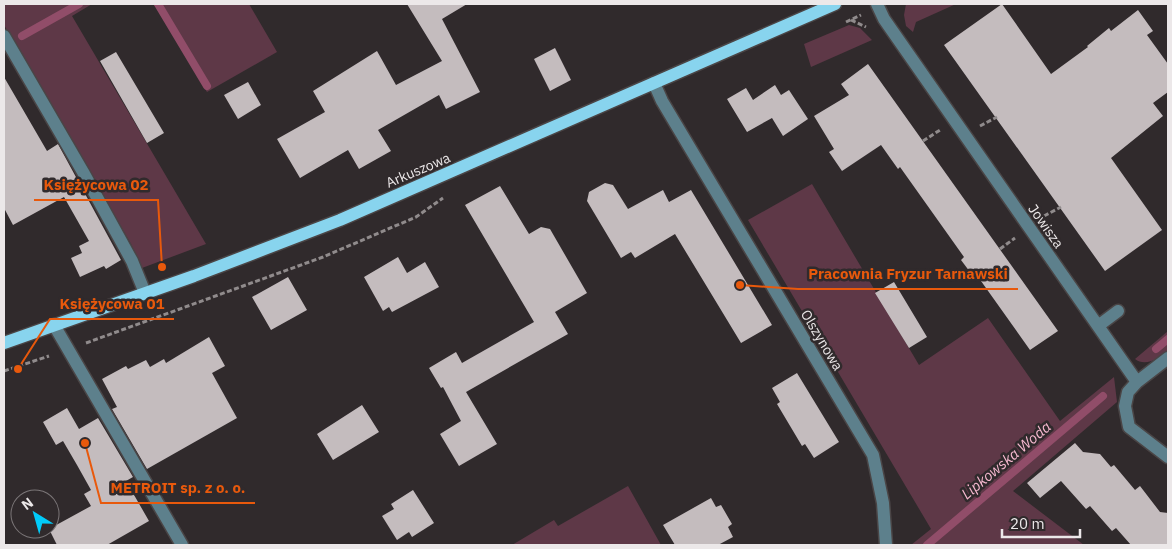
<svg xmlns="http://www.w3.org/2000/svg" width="1172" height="549" viewBox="0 0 1172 549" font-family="'IBM Plex Sans',sans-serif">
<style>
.green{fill:#5e3847}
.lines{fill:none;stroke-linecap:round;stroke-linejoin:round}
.stream{stroke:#914d69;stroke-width:8}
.building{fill:#c4bcbe}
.minor-casing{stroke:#4a4546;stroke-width:15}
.major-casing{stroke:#4a4546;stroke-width:15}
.path{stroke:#908b8c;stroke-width:3;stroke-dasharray:5 2.5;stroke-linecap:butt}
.minor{stroke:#5d808c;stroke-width:12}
.major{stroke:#88d4ee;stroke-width:12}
.labels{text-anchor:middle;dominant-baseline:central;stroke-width:5;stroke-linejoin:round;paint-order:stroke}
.street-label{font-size:14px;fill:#ece8e9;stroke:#302a2c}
.water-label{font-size:15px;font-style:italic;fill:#f7b9d0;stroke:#302a2c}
.leader{fill:none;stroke:#e8590c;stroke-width:2}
.callout-dot{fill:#e8590c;stroke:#302a2c;stroke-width:2}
.callout-label{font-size:15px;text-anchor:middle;font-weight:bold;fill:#e8590c;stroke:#302a2c;stroke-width:5;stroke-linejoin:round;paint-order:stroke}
</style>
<rect width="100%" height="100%" fill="#302a2c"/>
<!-- green -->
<path class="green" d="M 4,4 L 92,4 L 72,16 L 206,244 L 142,268 L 131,244 L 4,25 Z
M 154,4 L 249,4 L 277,52 L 207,92 Z
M 906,4 L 956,4 L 916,22 L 913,32 L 906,26 L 904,15 Z
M 849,25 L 860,28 L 872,40 L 811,67 L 804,44 Z
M 812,184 L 919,365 L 988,318 L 1060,421 L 1114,377 L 1117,402 L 1013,491 L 1084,545 L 911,545 L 931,529 L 748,220 Z
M 1168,331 L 1168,352 C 1160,358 1145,367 1135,359 Z
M 628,486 L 661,545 L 512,545 L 554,520 L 558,526 Z"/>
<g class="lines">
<!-- stream -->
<path class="stream" d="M 158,4 L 207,86
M 22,36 L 79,4
M 1156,349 L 1168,339
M 927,545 L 1103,396"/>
</g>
<!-- building -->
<path class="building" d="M 407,4 L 467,4 L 442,19 L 480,92 L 446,109 L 439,95 L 378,130 L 391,151 L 359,169 L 348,150 L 300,178 L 277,139 L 325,112 L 313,91 L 377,51 L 396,85 L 442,61 Z
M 1002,4 L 1051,74 L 1088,47 L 1087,46 L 1109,28 L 1111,31 L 1138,10 L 1153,31 L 1147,35 L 1168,64 L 1168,92 L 1153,103 L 1163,116 L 1111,158 L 1162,230 L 1105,271 L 944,45 Z
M 555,48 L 571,80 L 550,91 L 534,59 Z
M 116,52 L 164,133 L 147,143 L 100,61 Z
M 868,64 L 1058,331 L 1030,350 L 976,274 L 973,276 L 961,260 L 964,257 L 900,167 L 898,169 L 881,145 L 842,171 L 829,152 L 834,149 L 814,116 L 849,95 L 841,84 Z
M 4,77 L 47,151 L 58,144 L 121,260 L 106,269 L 104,266 L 80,277 L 71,258 L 82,253 L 79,246 L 89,241 L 64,197 L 13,225 L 4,208 Z
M 248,82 L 261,105 L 238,119 L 224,95 Z
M 775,85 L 781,95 L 789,90 L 808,119 L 783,136 L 772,118 L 747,132 L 727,99 L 746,88 L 753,100 Z
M 605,183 L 613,185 L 628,209 L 663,190 L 669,202 L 691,190 L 772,325 L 741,343 L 675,234 L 635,258 L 631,252 L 621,258 L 587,201 L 589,192 Z
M 500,186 L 529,234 L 541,227 L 550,229 L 587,293 L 555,312 L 568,334 L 466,392 L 497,444 L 459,466 L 440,434 L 461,421 L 443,387 L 441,388 L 429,368 L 456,352 L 462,363 L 534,322 L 465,205 Z
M 398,257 L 407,273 L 425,262 L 439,287 L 392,312 L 389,307 L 383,311 L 364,277 Z
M 288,277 L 307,310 L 271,330 L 252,297 Z
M 894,282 L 927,337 L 909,348 L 875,293 Z
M 209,337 L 225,366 L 212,373 L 237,418 L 147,469 L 112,409 L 117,407 L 102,379 L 126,366 L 128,369 L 146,360 L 150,367 L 164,359 L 166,363 Z
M 797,373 L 839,442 L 814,458 L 805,444 L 802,446 L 777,404 L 780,402 L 772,388 Z
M 362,405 L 379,432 L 333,460 L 317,434 Z
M 67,408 L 79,429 L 98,418 L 133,477 L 126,481 L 149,521 L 107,545 L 57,545 L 49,529 L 91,506 L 84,494 L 91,490 L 77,465 L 63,441 L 56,445 L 43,422 Z
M 1075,443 L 1083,452 L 1100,454 L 1111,467 L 1114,465 L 1135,490 L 1140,486 L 1160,512 L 1168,513 L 1168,545 L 1131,545 L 1116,528 L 1112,531 L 1090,506 L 1086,509 L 1061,481 L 1040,498 L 1027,483 Z
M 413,490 L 434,523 L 412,537 L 409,532 L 397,540 L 382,516 L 394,509 L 391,504 Z
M 711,498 L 716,507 L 721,505 L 732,524 L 728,527 L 733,537 L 718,545 L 675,545 L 663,525 Z"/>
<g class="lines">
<!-- minor casing -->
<g class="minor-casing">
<path id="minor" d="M 877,4 L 884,19 L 1137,382
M 4,36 L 83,172 L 132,261 L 145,293
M 654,83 L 662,101 L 873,455 L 883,503 L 886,545
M 54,325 L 182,545
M 1098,326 L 1118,311
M 1168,358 L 1137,382 L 1128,392 L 1125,406 L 1129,427 L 1168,457"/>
</g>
<!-- major casing -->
<g class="major-casing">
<path id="major" d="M 4,343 L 194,276 L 340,220 L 835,4"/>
</g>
<!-- path -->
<path class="path" d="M 851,20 L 866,27
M 846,22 L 861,15
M 980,126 L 997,117
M 923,141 L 940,130
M 1044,216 L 1061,207
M 1000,249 L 1015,238
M 86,343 L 323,257 L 416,217 L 443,198
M 4,371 L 49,356"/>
<!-- minor -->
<use href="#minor" class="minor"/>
<!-- major -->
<use href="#major" class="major"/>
</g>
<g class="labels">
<!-- street labels -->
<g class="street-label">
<text transform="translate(418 170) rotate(-23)">Arkuszowa</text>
<text transform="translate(1046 226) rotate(55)">Jowisza</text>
<text transform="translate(822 340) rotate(59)">Olszynowa</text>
</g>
<!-- water labels -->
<g class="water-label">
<text transform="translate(1006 460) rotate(-40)">Lipkowska Woda</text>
</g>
</g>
<!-- callouts -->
<path class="leader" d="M162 267L158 200H34M740 285L798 289H1018M18 369L50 319H174M85 443L101 503H255"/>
<g class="callout-dot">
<circle cx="162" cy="267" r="5"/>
<circle cx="740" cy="285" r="5"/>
<circle cx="18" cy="369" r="5"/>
<circle cx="85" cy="443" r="5"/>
</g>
<g class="callout-label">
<text x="96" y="190">Księżycowa 02</text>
<text x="908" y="279">Pracownia Fryzur Tarnawski</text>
<text x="112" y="309">Księżycowa 01</text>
<text x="178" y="493">METROIT sp. z o. o.</text>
</g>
<!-- border -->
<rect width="1172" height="549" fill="none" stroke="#ece8e9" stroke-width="10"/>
<!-- north arrow -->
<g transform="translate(35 514) rotate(323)"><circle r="24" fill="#302a2c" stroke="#7b7678"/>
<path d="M0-4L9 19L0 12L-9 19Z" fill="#01cbf9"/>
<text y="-8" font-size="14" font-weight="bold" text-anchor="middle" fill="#ece8e9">N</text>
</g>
<!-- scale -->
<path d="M1002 529v8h78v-8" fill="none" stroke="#ece8e9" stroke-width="2.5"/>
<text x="1010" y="529" font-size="15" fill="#ece8e9" stroke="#302a2c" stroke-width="4" paint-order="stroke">20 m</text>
</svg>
